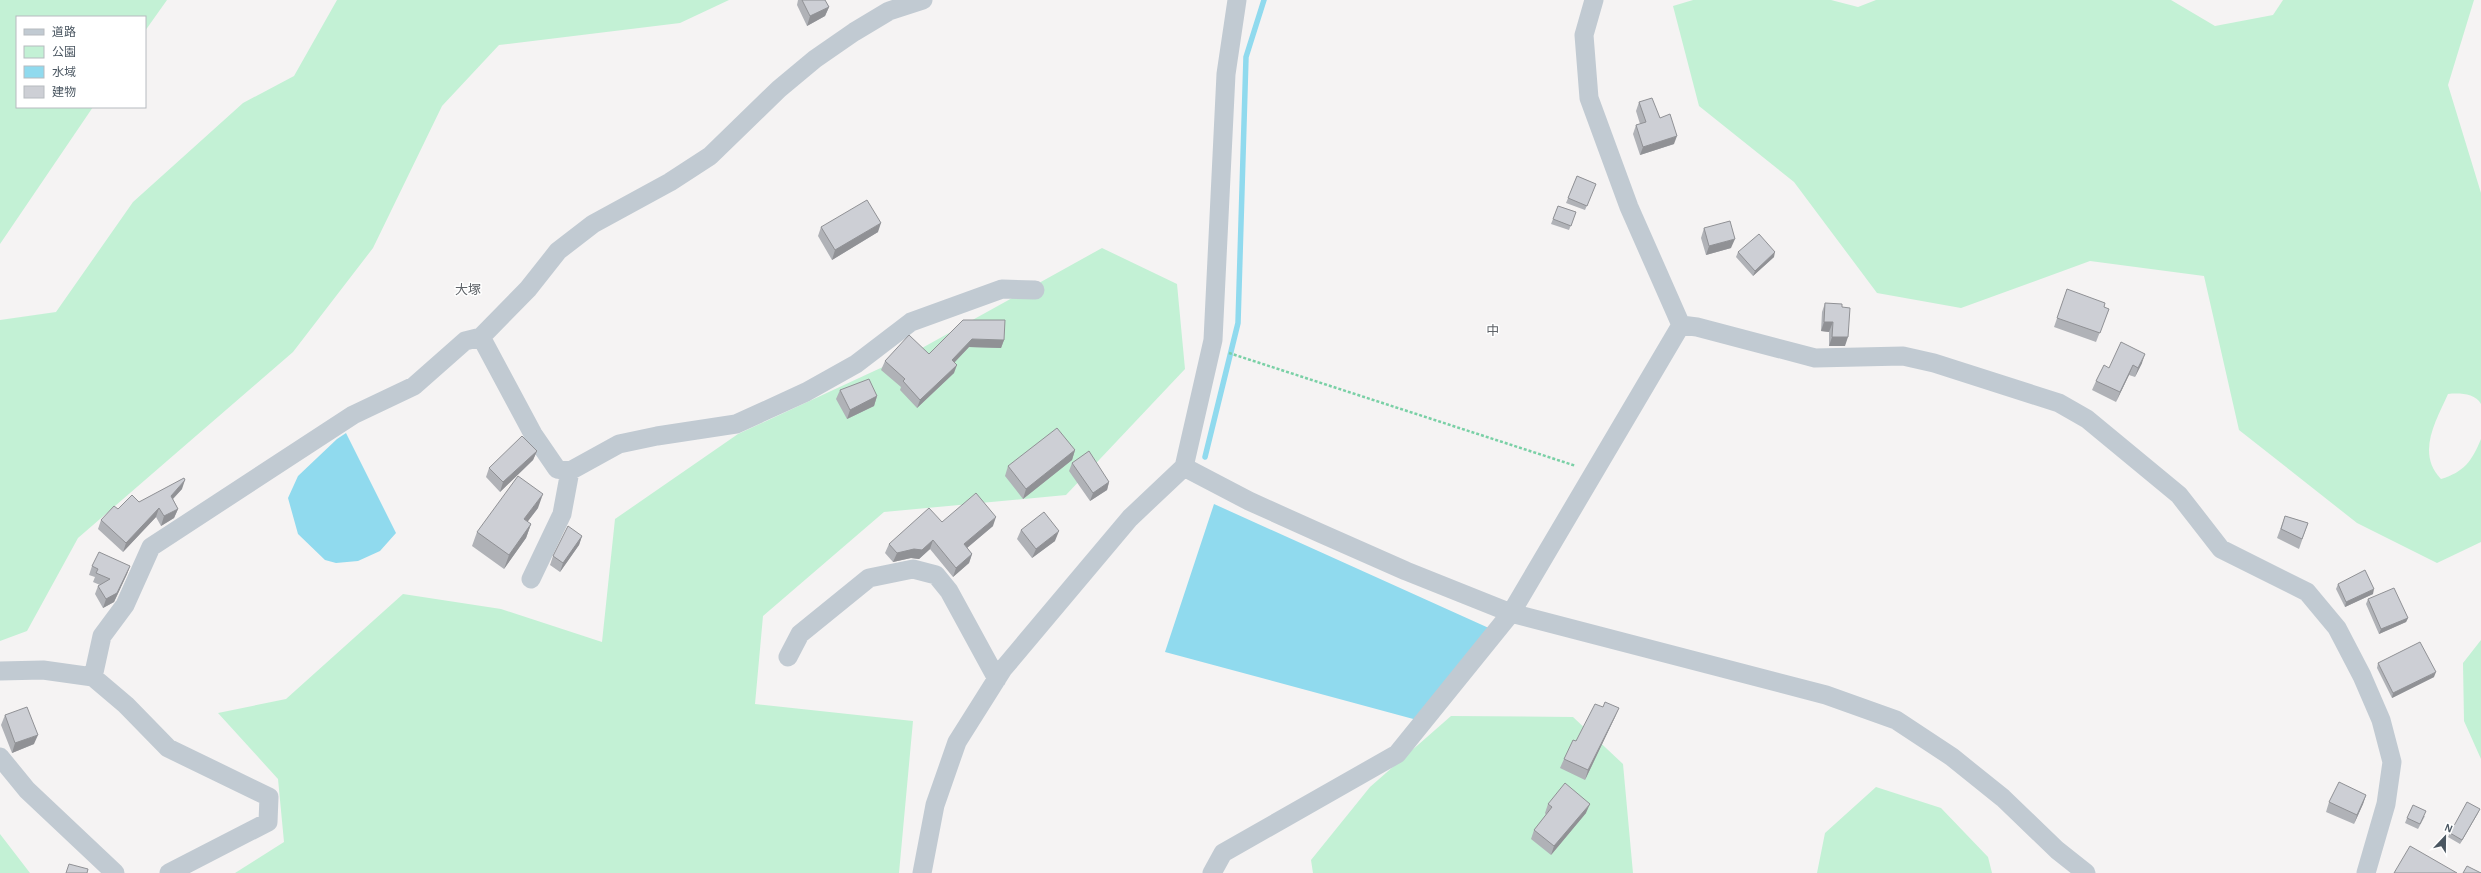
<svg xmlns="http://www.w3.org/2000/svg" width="2481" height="873" viewBox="0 0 2481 873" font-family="'Alegreya Sans','Noto Sans JP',sans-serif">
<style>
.green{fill:#c3f1d5}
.water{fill:#90daee}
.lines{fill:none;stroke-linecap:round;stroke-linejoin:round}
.stream{stroke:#90daee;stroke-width:5.5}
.path{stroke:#7ad0a6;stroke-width:2.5;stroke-dasharray:3 2;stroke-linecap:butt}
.minor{stroke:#c1cad2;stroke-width:19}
.wall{fill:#b0b2b7}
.shaded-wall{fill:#909195}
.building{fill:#cdcfd5;stroke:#909195}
.labels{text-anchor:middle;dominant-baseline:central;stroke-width:3;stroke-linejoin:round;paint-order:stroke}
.neighbourhood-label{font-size:13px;fill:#5f6368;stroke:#fff}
</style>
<rect width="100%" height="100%" fill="#f5f3f3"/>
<!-- green -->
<path class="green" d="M 0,0 L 167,0 L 145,31 L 145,17 L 17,17 L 17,107 L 93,107 L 0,244 Z
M 337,0 L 729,0 L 680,23 L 499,45 L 442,106 L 373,248 L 293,352 L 78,538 L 27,631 L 0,641 L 0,320 L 56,312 L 133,202 L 243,103 L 294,76 Z
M 1693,0 L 1831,0 L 1858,7 L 1876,0 L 2171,0 L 2215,26 L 2273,15 L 2283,0 L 2474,0 L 2448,85 L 2481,193 L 2481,404 C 2475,393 2459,393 2448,394 C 2436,421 2416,453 2441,479 C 2464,472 2472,461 2481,439 L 2481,542 L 2437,563 L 2357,523 L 2239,430 L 2204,276 L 2090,261 L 1961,308 L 1877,293 L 1794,182 L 1699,106 L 1673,6 Z
M 1102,248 L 1177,284 L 1185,369 L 1066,495 L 884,512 L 763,616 L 755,704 L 913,721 L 899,873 L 235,873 L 284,842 L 278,779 L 218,713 L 286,699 L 403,594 L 501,609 L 602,642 L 615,519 L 738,434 L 913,353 Z
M 2481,640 L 2481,759 L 2464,721 L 2463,663 Z
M 1451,716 L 1573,717 L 1623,764 L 1633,873 L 1313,873 L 1311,860 L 1370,787 Z
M 1876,787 L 1941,808 L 1988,857 L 1992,873 L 1817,873 L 1825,833 Z
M 0,834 L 30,873 L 0,873 Z"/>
<!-- water -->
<path class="water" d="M 346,433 L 396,533 L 380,551 L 358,561 L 336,563 L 325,560 L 298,534 L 288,498 L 298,476 L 337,439 Z
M 1214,504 L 1491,629 L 1417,720 L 1165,652 Z"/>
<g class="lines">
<!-- stream -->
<path class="stream" d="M 1205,457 L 1238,323 L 1246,57 L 1264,0"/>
<!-- path -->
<path class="path" d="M 1229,353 L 1576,466"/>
<!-- minor -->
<path class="minor" d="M 1594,0 L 1584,35 L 1589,98 L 1629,207 L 1681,325
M 1681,325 L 1697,327 L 1815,358 L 1903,356 L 1934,363 L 2059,403 L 2087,419 L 2179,495 L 2221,549 L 2307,592 L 2337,628 L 2362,676 L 2381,720 L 2392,762 L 2386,804 L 2366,873
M 481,337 L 533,434 L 557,469 L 570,471 L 619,444 L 657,436 L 736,424 L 806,392 L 856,364 L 911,322 L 1002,289 L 1035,290
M 1184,467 L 1249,501 L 1320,533 L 1406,571 L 1511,613 L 1826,695 L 1896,720 L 1952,757 L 2003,798 L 2057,850 L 2086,873
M 531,579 L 562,514 L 570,471
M 788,657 L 800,634 L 869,578 L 913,569 L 936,575 L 949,591 L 997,679
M 0,671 L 43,670 L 93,677 L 126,705 L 168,748 L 269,797 L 268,822 L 169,873
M 93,677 L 102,636 L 125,605 L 151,547 L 353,415 L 414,386 L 465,341 L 481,337 L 528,289 L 558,251 L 593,224 L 670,182 L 710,156 L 779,89 L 815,59 L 854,32 L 889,11 L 923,0
M 0,757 L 27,790 L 115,873
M 922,873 L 935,805 L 957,742 L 1003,669 L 1130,518 L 1184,467 L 1213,340 L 1226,74 L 1237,0
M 1212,873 L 1223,853 L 1397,754 L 1511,613 L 1681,325"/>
</g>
<!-- wall -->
<path class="wall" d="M 798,0 L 825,0 L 829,7 L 825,16 L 807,26 L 797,5 Z
M 1639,102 L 1660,118 L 1674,144 L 1640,155 L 1633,134 L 1636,125 L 1640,124 L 1636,111 Z
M 1577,176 L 1596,184 L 1585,210 L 1566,203 Z
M 1558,206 L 1576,212 L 1569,230 L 1551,224 Z
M 821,227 L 878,232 L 832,260 L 818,236 Z
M 1704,228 L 1731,248 L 1706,255 L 1701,238 Z
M 1738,252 L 1774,257 L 1753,276 L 1736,257 Z
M 2067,289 L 2104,307 L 2109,309 L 2096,342 L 2054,327 Z
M 1825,303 L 1842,307 L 1845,346 L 1829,346 L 1829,332 L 1821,331 L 1822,312 Z
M 1004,340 L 1001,348 L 969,347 L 955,362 L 954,373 L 917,408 L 900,390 L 901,387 L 881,370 L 885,361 L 929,354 Z
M 2142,363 L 2135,377 L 2129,375 L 2116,402 L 2092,390 L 2096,381 L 2109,368 Z
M 840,390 L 877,396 L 874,406 L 847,419 L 836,399 Z
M 1075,450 L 1072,460 L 1023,499 L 1005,476 L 1008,466 Z
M 537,451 L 533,460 L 500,492 L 486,477 L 489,468 Z
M 1072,463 L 1109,482 L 1107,490 L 1090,501 L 1069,471 Z
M 182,489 L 173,499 L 178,509 L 174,518 L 161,526 L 156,517 L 123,552 L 98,529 L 101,520 L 118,509 L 139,502 Z
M 538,508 L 527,522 L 531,524 L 526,538 L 504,569 L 472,546 L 477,532 Z
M 2285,516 L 2308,523 L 2299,549 L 2277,538 Z
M 942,522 L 993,526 L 967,548 L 972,554 L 969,563 L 953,577 L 930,549 L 919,559 L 911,558 L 893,562 L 885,553 L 889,544 Z
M 1021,530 L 1055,541 L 1032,558 L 1017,539 Z
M 582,536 L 579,545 L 560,572 L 550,565 L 553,556 Z
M 92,566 L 130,566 L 127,574 L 114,602 L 103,608 L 95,594 L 98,586 L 100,585 L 93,582 L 95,577 L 89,575 Z
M 2338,584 L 2373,594 L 2345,607 L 2336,589 Z
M 2368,599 L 2408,618 L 2406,622 L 2379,634 L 2366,604 Z
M 2378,663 L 2434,677 L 2392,698 L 2377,668 Z
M 1603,707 L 1619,708 L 1615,717 L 1585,780 L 1560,768 L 1564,759 L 1576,741 Z
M 5,715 L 34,744 L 12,753 L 1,725 Z
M 2366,795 L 2363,804 L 2354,824 L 2326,812 L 2329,802 Z
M 1548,804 L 1586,813 L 1551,855 L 1531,839 L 1534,830 L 1546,815 L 1545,813 Z
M 2478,813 L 2460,844 L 2448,837 L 2450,833 Z
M 2425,816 L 2418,829 L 2405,823 L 2407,818 Z"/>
<!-- shaded-wall -->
<path class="shaded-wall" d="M 829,7 L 825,16 L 807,26 L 810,16 Z
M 1677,136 L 1674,144 L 1640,155 L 1643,147 Z
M 881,223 L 878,232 L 832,260 L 835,250 Z
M 1735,239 L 1731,248 L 1706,255 L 1709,246 Z
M 1775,252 L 1774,257 L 1753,276 L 1755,271 Z
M 1824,322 L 1833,322 L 1829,332 L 1821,331 Z
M 1832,337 L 1848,337 L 1845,346 L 1829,346 Z
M 972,339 L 1004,340 L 1001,348 L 969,347 L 949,368 L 952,360 Z
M 2145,354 L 2142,363 L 2135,377 L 2138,368 Z
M 957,365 L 954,373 L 917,408 L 920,400 Z
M 2133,365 L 2129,375 L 2116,402 L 2120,392 Z
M 877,396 L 874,406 L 847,419 L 850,410 Z
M 1075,450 L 1072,460 L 1023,499 L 1026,489 Z
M 537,451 L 533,460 L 500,492 L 503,482 Z
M 185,480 L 182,489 L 167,505 L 171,496 Z
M 1109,482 L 1107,490 L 1090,501 L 1093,493 Z
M 543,494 L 538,508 L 519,533 L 524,519 Z
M 159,508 L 156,517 L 123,552 L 126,543 Z
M 178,509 L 174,518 L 161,526 L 164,516 Z
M 996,517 L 993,526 L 961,553 L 964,544 Z
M 531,524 L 526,538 L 504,569 L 509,555 Z
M 1059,531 L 1055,541 L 1032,558 L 1036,549 Z
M 582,536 L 579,545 L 560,572 L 563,563 Z
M 933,540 L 930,549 L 919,559 L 911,558 L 893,562 L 897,553 Z
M 972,554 L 969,563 L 953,577 L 956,568 Z
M 130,566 L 127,574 L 114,602 L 103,608 L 106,599 Z
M 2374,589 L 2373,594 L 2345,607 L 2346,602 Z
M 2408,618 L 2406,622 L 2379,634 L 2381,629 Z
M 2436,672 L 2434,677 L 2392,698 L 2393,693 Z
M 1619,708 L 1615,717 L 1585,780 L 1588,770 Z
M 38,735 L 34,744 L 12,753 L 15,743 Z
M 2366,795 L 2363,804 L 2354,824 L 2357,815 Z
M 1590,804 L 1586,813 L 1551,855 L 1554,846 Z
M 2480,809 L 2478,813 L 2460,844 L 2462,840 Z"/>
<!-- building -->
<path class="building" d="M 802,0 L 825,0 L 829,7 L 810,16 Z
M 1652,98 L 1660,118 L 1670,114 L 1677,136 L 1643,147 L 1636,125 L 1646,122 L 1639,102 Z
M 1577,176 L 1596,184 L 1587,206 L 1568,198 Z
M 867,200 L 881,223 L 835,250 L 821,227 Z
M 1558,206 L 1576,212 L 1571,226 L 1553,219 Z
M 1730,221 L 1735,239 L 1709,246 L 1704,228 Z
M 1759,234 L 1775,252 L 1755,271 L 1738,252 Z
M 2067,289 L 2105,303 L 2104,307 L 2109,309 L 2100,333 L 2057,318 Z
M 1825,303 L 1842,304 L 1842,307 L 1850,308 L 1848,337 L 1832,337 L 1833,322 L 1824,322 Z
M 963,320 L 1005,320 L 1004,340 L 972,339 L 952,360 L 957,365 L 920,400 L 903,381 L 905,379 L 885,361 L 909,335 L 929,354 Z
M 2121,342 L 2145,354 L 2138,368 L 2133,365 L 2120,392 L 2096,381 L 2104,365 L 2109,368 Z
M 869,379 L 877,396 L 850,410 L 840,390 Z
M 1057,428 L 1075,450 L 1026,489 L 1008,466 Z
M 522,436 L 537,451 L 503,482 L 489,468 Z
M 1089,451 L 1109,482 L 1093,493 L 1072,463 Z
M 518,476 L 543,494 L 524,519 L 531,524 L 509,555 L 477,532 Z
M 184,478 L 185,480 L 171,496 L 178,509 L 164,516 L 159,508 L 126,543 L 101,520 L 114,506 L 118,509 L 132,495 L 139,502 Z
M 976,493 L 996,517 L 964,544 L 972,554 L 956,568 L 933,540 L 922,550 L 914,549 L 897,553 L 889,544 L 929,508 L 942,522 Z
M 1044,512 L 1059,531 L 1036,549 L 1021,530 Z
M 2285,516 L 2308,523 L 2302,539 L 2281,529 Z
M 568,526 L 582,536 L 563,563 L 553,556 Z
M 99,552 L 130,566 L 117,593 L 106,599 L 98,586 L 110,579 L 96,573 L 98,569 L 92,566 Z
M 2365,570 L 2374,589 L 2346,602 L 2338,584 Z
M 2394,588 L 2408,618 L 2381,629 L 2368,599 Z
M 2420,642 L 2436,672 L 2393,693 L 2378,663 Z
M 1605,702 L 1619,708 L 1588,770 L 1564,759 L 1573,740 L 1576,741 L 1595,704 L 1603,707 Z
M 27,707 L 38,735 L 15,743 L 5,715 Z
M 2339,782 L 2366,795 L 2357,815 L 2329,802 Z
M 1565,783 L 1590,804 L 1554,846 L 1534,830 L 1552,807 L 1548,804 Z
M 2467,802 L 2480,809 L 2462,840 L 2450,833 Z
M 2413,805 L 2426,811 L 2420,824 L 2407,818 Z
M 2410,846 L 2457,873 L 2394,873 Z
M 69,864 L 88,869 L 87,873 L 66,873 Z
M 2467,866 L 2481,873 L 2463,873 Z"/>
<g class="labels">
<!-- neighbourhood labels -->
<g class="neighbourhood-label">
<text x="468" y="290">大塚</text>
<text x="1493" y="331">中</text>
</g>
</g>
<!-- legend -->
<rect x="16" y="16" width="130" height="92" fill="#ffffff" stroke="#b7bbc0"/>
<rect x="24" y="29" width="20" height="6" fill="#c1cad2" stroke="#b7bbc0"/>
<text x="52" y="36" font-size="12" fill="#4a5661">道路</text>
<rect x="24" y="46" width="20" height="12" fill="#c3f1d5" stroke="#b7bbc0"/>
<text x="52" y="56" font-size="12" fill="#4a5661">公園</text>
<rect x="24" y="66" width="20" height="12" fill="#90daee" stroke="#b7bbc0"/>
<text x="52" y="76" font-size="12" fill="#4a5661">水域</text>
<rect x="24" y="86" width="20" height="12" fill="#cdcfd5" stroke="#b7bbc0"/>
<text x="52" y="96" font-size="12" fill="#4a5661">建物</text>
<!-- north arrow -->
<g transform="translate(2445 837) rotate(22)" stroke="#ffffff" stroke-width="3" paint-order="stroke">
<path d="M0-3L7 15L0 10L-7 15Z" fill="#4a5661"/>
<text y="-6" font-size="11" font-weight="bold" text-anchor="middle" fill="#4a5661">N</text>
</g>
</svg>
